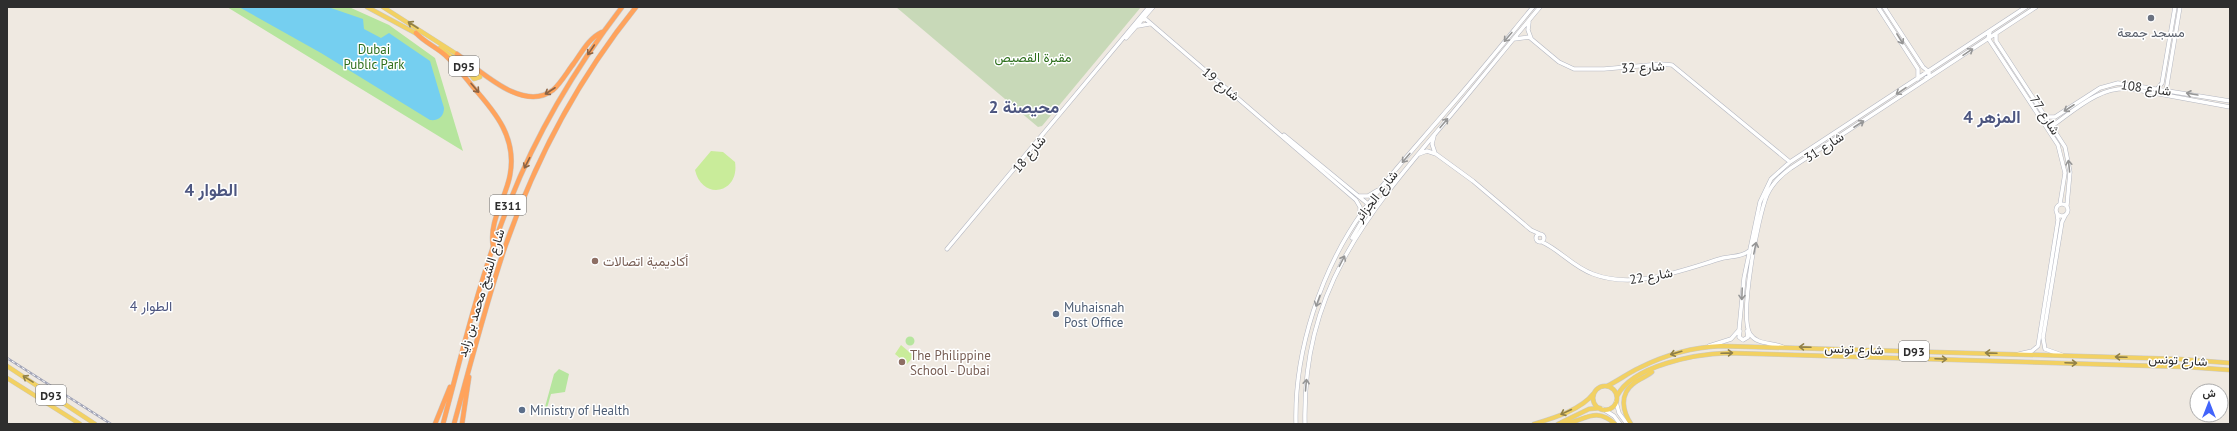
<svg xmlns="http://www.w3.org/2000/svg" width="2237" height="431" viewBox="0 0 2237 431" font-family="'PT Sans',Vazirmatn,sans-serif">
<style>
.green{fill:#b6e59e}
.cemetery{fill:#c8d9b8}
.pitch{fill:#c9ec9a}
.water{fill:#75cff0}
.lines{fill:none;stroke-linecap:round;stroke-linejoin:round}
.secondary-casing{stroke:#b4b7c1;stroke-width:4.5}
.primary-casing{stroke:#c9c9c9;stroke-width:5}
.highway-casing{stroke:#c9c9c9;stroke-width:5.5}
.secondary{stroke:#fff;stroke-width:3.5}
.primary{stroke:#f2d163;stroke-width:4}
.highway{stroke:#ffa35c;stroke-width:4.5}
.rail-casing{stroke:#a3a6b8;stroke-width:2.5}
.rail{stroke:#fff;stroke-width:1;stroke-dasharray:3;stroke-linecap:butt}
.oneway{stroke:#908048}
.oneway2{stroke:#969696}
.oneway3{stroke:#8c6343}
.worship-dot{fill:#6b7280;stroke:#fff;stroke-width:1.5}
.education-dot{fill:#8d6e63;stroke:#fff;stroke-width:1.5}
.service-dot{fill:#5c6f8a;stroke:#fff;stroke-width:1.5}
.labels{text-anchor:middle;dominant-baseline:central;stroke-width:3;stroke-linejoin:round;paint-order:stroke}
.shield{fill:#fff;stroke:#6d6d6d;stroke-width:1}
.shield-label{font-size:12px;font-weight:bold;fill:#2e2e2e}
.worship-label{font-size:13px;fill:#5b616d;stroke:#fff}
.park-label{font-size:13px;fill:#2c6e1b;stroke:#fff}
.street-label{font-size:13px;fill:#2e2e2e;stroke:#fff}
.education-label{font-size:13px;fill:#785e54;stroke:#fff;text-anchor:start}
.service-label{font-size:13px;fill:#4e5e75;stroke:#fff;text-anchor:start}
.neighbourhood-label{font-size:14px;fill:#4d5680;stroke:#fff}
.district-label{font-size:17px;font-weight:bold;fill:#4d5680;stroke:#fff}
</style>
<rect width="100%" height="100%" fill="#efe9e1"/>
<!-- green -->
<path class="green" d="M 227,7 L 349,7 L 389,25 L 435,58 L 463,151 Z
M905.5 341a4.5 4.5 0 1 1 9 0a4.5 4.5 0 1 1-9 0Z
M 559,369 L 569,374 L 565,392 L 551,394 L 547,408 L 545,407 L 554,374 Z"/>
<!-- cemetery -->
<path class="cemetery" d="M 896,7 L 1141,7 L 1042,126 L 1038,127 Z"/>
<!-- pitch -->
<path class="pitch" d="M 711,151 L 723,152 L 735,162 C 740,194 702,201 695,170 Z
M 901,345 L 914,356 L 907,364 L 895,354 Z"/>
<!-- water -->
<path class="water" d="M 239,7 L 328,7 L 363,19 L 364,29 L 381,38 L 389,33 L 430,61 L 444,108 C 444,116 439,121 430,120 L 321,53 Z"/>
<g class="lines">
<!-- secondary casing -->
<g class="secondary-casing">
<path id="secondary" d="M 1878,7 L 1918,69 L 1918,79
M 1884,7 L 1923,67 L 1929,72 L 1929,76 L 1926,78
M 1142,16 L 1356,200 L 1360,207 L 1360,215
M 1529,22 L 1528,30 L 1531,38
M 1138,26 L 1149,24
M 1990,32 L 1988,38 L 2058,145 L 2065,173 L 2060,204
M 1996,34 L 1996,41 L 2065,147 L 2070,172 L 2067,205
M 1126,38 L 1153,7
M 1514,39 L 1529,37 L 1559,62 L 1574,69 L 1604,69 L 1661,64 L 1672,65 L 1790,162
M 2158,88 L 2162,83 L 2175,7
M 2166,91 L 2180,7
M 2047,117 L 2055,117 L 2100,88 L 2118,83 L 2230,101
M 2046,125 L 2052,126 C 2076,109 2101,85 2132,89 L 2230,107
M 1284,135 L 1368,204
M 1434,136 L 1432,144 L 1435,153
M 1419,154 L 1427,151 L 1436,154 L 1473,181 L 1531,230 L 1540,234
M 1358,196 L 1368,196 L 1378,190
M2056 210a6 6 0 1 1 12 0a6 6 0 1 1-12 0Z
M1536 238a4 4 0 1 1 8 0a4 4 0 1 1-8 0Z
M 1352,238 L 1368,211 L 1368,204
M 1542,242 C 1560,250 1573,267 1593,274 C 1635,290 1682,270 1723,258 C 1732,256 1742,257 1749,251
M 947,249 L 1149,7
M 1740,331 L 1739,337 L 1743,340 L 1748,337 L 1747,331
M 1709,346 L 1731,339 L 1739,330 L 1744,278 L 1760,202 L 1771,179 L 1790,162 L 2026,7
M 1783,347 C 1772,342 1757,345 1750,334 C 1739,316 1758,216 1767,195 C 1772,184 1781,175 1791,168 L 2036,7
M 2019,354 L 2032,351 L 2038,346 L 2058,220 L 2057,213
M 2062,355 L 2045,349 L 2043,338 L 2062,222 L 2066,214
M 1616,402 L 1619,413 L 1627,424
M 1603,409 L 1614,416 L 1620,424
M 1296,424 C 1294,351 1321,270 1363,211 C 1389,175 1419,143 1448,109 C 1477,76 1505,41 1533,7
M 1305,424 C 1302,291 1365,217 1445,122 C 1477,84 1508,45 1540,7"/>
</g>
<!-- primary casing -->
<g class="primary-casing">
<path id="primary" d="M 367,7 L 419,35
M 383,7 L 458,55
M 440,48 L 462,64 L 474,79 L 480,77 L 478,70
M 7,366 L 95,424
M 7,378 L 80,424
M 1607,386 C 1618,381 1628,373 1639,368 C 1665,355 1693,347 1721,346 L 2178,359 L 2230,363
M1593 398a12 12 0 1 1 24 0a12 12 0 1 1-24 0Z
M 1617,396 C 1633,365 1696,354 1728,353 L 2188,367 L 2230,370
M 1564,421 C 1579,427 1593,403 1615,424
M 1534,424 C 1554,418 1581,410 1594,393
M 1558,424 L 1589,409 L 1600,408
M 1631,424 C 1623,412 1619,395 1633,384 C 1639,379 1646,377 1652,372"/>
</g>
<!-- highway casing -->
<g class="highway-casing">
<path id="highway" d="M 416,33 C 424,42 436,47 445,55 C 455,64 464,76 473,87 C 496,113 517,138 510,175 C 506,198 489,221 493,245
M 457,54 C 481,71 523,113 553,90 C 561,83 567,72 574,63 C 582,52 589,38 602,32
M 435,424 L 450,387
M 443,424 C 463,349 481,273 510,201 C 537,132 577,66 622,7
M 454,424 C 470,366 485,307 504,250 C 534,162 578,79 636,7
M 462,424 L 469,377"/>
</g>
<!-- secondary -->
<use href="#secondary" class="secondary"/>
<!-- primary -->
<use href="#primary" class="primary"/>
<!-- highway -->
<use href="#highway" class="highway"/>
<!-- rail casing -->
<g class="rail-casing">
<path id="rail" d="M 7,358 L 111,424"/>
</g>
<!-- rail -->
<use href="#rail" class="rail"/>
</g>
<!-- one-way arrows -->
<defs><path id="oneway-shaft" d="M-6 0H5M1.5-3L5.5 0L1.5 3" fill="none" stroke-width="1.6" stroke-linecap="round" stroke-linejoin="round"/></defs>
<g class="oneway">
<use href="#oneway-shaft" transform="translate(413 25) rotate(-147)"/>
<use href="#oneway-shaft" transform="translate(1805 347) rotate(-178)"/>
<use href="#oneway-shaft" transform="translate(1676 353) rotate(164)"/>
<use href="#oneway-shaft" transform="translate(1727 353) rotate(-2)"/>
<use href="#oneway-shaft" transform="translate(1991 353) rotate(-178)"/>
<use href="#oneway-shaft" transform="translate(2121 357) rotate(-178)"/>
<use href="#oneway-shaft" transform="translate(1941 359) rotate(2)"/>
<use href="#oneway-shaft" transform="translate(2071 363) rotate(2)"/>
<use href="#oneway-shaft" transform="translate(28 379) rotate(-148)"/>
<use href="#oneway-shaft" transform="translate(1566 412) rotate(155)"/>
</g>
<g class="oneway2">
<use href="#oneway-shaft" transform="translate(1508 37) rotate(130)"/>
<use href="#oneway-shaft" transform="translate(1900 39) rotate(58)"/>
<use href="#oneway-shaft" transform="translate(1968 52) rotate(-34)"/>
<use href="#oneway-shaft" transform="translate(1901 91) rotate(146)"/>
<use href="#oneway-shaft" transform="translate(2192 94) rotate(-170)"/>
<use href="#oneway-shaft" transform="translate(2069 108) rotate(147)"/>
<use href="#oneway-shaft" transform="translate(1444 123) rotate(-50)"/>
<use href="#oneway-shaft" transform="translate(1859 124) rotate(-33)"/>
<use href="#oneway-shaft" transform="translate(1406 158) rotate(130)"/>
<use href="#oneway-shaft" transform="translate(2069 166) rotate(-96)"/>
<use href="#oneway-shaft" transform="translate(1755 248) rotate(-78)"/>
<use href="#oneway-shaft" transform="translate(1342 261) rotate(-63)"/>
<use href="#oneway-shaft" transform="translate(1742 294) rotate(92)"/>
<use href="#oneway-shaft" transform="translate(1318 301) rotate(110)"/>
<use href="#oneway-shaft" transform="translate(1306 385) rotate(-85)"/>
</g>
<g class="oneway3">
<use href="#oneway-shaft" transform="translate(591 50) rotate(124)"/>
<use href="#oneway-shaft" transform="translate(475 88) rotate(49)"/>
<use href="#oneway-shaft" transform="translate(550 91) rotate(147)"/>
<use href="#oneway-shaft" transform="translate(527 163) rotate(117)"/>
</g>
<!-- markers -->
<circle class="worship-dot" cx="2151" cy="18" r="4"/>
<g class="education-dot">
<circle cx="595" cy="261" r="4"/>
<circle cx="902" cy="362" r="4"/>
</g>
<g class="service-dot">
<circle cx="1056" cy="314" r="4"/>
<circle cx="522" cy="410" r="4"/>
</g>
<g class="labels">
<!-- shield labels -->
<g class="shield">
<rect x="449" y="56" width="30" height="20" rx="3"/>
<rect x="490" y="195" width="36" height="20" rx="3"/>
<rect x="1899" y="341" width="30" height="20" rx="3"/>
<rect x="36" y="385" width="30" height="20" rx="3"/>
</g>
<g class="shield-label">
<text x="464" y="66">D95</text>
<text x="508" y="205">E311</text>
<text x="1914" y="351">D93</text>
<text x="51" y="395">D93</text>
</g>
<!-- worship labels -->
<g class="worship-label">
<text x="2151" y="32">مسجد جمعة</text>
</g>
<!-- park labels -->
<g class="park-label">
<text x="374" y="49">Dubai<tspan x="374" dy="15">Public Park</tspan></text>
<text x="1033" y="57">مقبرة القصيص</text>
</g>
<!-- street labels -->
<g class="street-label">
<text transform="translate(1643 67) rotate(-3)">شارع 32</text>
<text transform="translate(1221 84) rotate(40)">شارع 19</text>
<text transform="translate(2146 88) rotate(8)">شارع 108</text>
<text transform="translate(2045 115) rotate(57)">شارع 77</text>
<text transform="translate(1824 147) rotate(-33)">شارع 31</text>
<text transform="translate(1029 154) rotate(-50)">شارع 18</text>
<text transform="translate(1376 196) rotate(-52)">شارع الجزائر</text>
<text transform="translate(1651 276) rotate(-10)">شارع 22</text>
<text transform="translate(481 293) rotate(-73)">شارع الشيخ محمد بن زايد</text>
<text transform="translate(1854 349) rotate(2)">شارع تونس</text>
<text transform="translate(2178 360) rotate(3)">شارع تونس</text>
</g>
<!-- education labels -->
<g class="education-label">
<text x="603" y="261">أكاديمية اتصالات</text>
<text x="910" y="355">The Philippine<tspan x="910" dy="15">School - Dubai</tspan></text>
</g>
<!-- service labels -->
<g class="service-label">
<text x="1064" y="307">Muhaisnah<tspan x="1064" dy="15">Post Office</tspan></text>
<text x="530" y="410">Ministry of Health</text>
</g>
<!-- neighbourhood labels -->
<g class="neighbourhood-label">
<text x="151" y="306">الطوار 4</text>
</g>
<!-- district labels -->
<g class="district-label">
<text x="1024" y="107">محيصنة 2</text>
<text x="1992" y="117">المزهر 4</text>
<text x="211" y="190">الطوار 4</text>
</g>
</g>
<!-- border -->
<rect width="2237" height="431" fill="none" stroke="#2e2e2e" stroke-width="16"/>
<!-- north arrow -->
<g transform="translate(2209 403)"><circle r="19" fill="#ffffff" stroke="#ababab"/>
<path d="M0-3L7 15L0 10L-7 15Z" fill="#4264fb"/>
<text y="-6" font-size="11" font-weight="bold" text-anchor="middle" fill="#2e2e2e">ش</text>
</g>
</svg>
